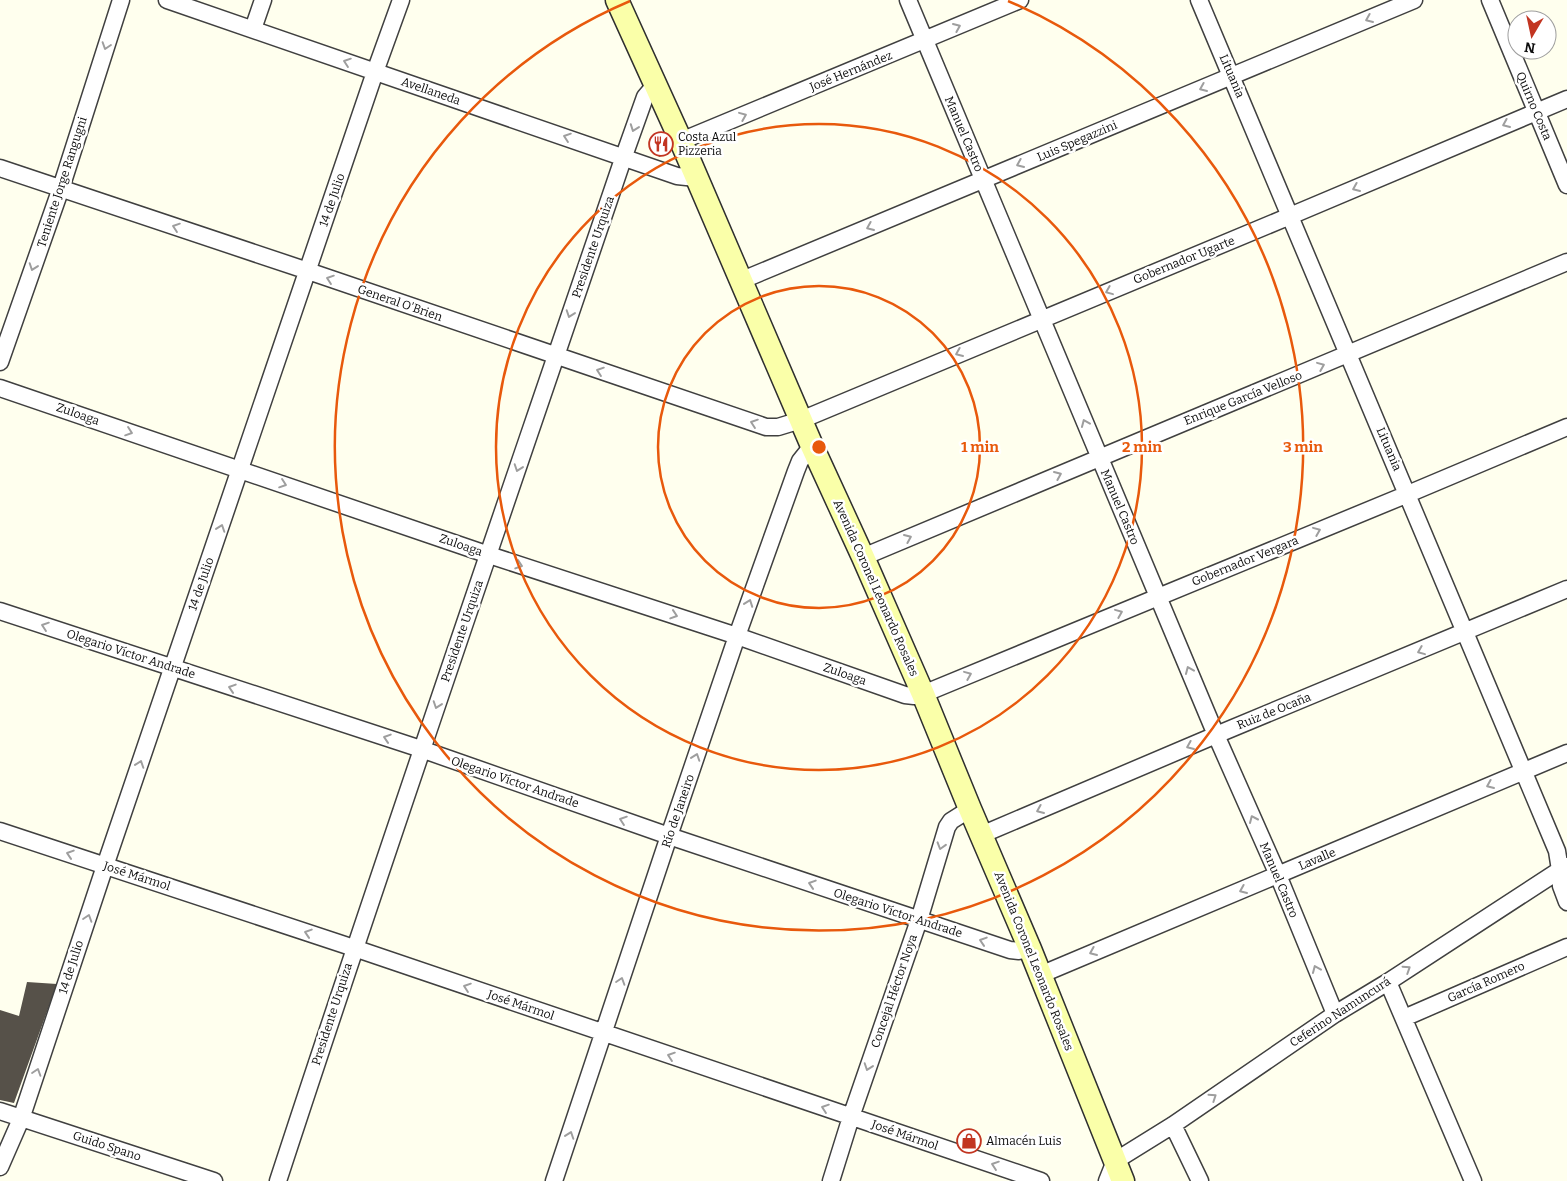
<svg xmlns="http://www.w3.org/2000/svg" width="1567" height="1181" viewBox="0 0 1567 1181" font-family="Bitter,serif">
<style>
.building{fill:#565149}
.lines{fill:none;stroke-linecap:round;stroke-linejoin:round}
.street-casing{stroke:#404040;stroke-width:19}
.secondary-casing{stroke:#2f2f2f;stroke-width:25}
.street{stroke:#fff;stroke-width:16}
.secondary{stroke:#faffa9;stroke-width:22}
.oneway{stroke:#9e9e9e}
.ring{fill:none;stroke:#e8590c;stroke-width:2.5}
.labels{text-anchor:middle;dominant-baseline:central;stroke-width:5;stroke-linejoin:round;paint-order:stroke}
.street-label{font-size:12px;fill:#0d0d0d;stroke:#fff}
.poi-label{font-size:12px;fill:#0d0d0d;stroke:#fff;text-anchor:start}
.centre{fill:#e8590c;stroke:#fff;stroke-width:2.5}
.ring-label{font-size:15px;text-anchor:middle;font-weight:bold;fill:#e8590c;stroke:#fff;stroke-width:5;stroke-linejoin:round;paint-order:stroke}
</style>
<rect width="100%" height="100%" fill="#ffe"/>
<!-- building -->
<path class="building" d="M 663,132 L 671,152 L 659,157 L 651,137 Z
M 27,982 L 57,984 L 14,1103 L 0,1100 L 0,1010 L 19,1016 Z"/>
<g class="lines">
<!-- street casing -->
<g class="street-casing">
<path id="street" d="M 167,0 L 677,176 L 696,178
M 908,0 L 1216,735 L 1278,875 L 1335,1014
M 1199,0 L 1557,851 L 1560,870 L 1561,886 L 1567,902
M 1490,0 L 1567,185
M 253,29 L 263,0
M 681,141 L 1020,0
M 0,168 L 308,271 L 766,427 L 778,427 L 801,420 L 1290,216 L 1567,99
M 740,281 L 1414,0
M 0,362 L 61,188 L 121,0
M 0,388 L 489,555 L 737,636 L 905,695 L 914,696 L 923,694 L 1408,494 L 1567,427
M 863,557 L 1567,262
M 0,611 L 421,749 L 669,836 L 1010,950 L 1019,951 L 1030,949
M 0,831 L 354,948 L 1041,1181
M 981,835 L 1216,735 L 1567,589
M 1040,975 L 1567,753
M 1388,982 L 1473,1181
M 1404,1018 L 1567,947
M 0,1111 L 214,1181
M 1173,1125 L 1200,1181
M 0,1167 L 21,1119 L 105,866 L 375,72 L 401,0
M 278,1181 C 390,838 508,498 624,156 L 645,97 L 656,84
M 554,1181 L 669,836 L 737,636 L 796,471 L 800,461 L 812,446
M 831,1181 L 851,1117 L 919,920 L 947,827 L 951,821 L 970,809
M 1107,1181 L 1115,1161 L 1173,1125 L 1335,1014 L 1388,982 L 1566,866"/>
</g>
<!-- secondary casing -->
<g class="secondary-casing">
<path id="secondary" d="M 617,0 L 681,141 L 812,446 L 863,557 L 923,694 L 970,809 L 1030,949 L 1123,1181"/>
</g>
<!-- street -->
<use href="#street" class="street"/>
<!-- secondary -->
<use href="#secondary" class="secondary"/>
</g>
<!-- one-way arrows -->
<defs><path id="oneway-chevron" d="M-2-3.5L2.5 0L-2 3.5" fill="none" stroke-width="1.6" stroke-linecap="round" stroke-linejoin="round" transform="scale(1.25)"/></defs>
<g class="oneway">
<use href="#oneway-chevron" transform="translate(1369 19) rotate(157)"/>
<use href="#oneway-chevron" transform="translate(957 27) rotate(-23)"/>
<use href="#oneway-chevron" transform="translate(106 46) rotate(108)"/>
<use href="#oneway-chevron" transform="translate(347 62) rotate(-161)"/>
<use href="#oneway-chevron" transform="translate(1203 88) rotate(157)"/>
<use href="#oneway-chevron" transform="translate(743 116) rotate(-22)"/>
<use href="#oneway-chevron" transform="translate(1506 124) rotate(157)"/>
<use href="#oneway-chevron" transform="translate(634 128) rotate(110)"/>
<use href="#oneway-chevron" transform="translate(567 137) rotate(-161)"/>
<use href="#oneway-chevron" transform="translate(1020 164) rotate(157)"/>
<use href="#oneway-chevron" transform="translate(1356 188) rotate(157)"/>
<use href="#oneway-chevron" transform="translate(176 227) rotate(-161)"/>
<use href="#oneway-chevron" transform="translate(870 227) rotate(157)"/>
<use href="#oneway-chevron" transform="translate(33 267) rotate(109)"/>
<use href="#oneway-chevron" transform="translate(330 279) rotate(-161)"/>
<use href="#oneway-chevron" transform="translate(1109 291) rotate(158)"/>
<use href="#oneway-chevron" transform="translate(570 314) rotate(109)"/>
<use href="#oneway-chevron" transform="translate(959 353) rotate(157)"/>
<use href="#oneway-chevron" transform="translate(1321 366) rotate(-22)"/>
<use href="#oneway-chevron" transform="translate(600 371) rotate(-161)"/>
<use href="#oneway-chevron" transform="translate(754 423) rotate(-161)"/>
<use href="#oneway-chevron" transform="translate(1085 423) rotate(-113)"/>
<use href="#oneway-chevron" transform="translate(129 432) rotate(19)"/>
<use href="#oneway-chevron" transform="translate(518 468) rotate(109)"/>
<use href="#oneway-chevron" transform="translate(1058 475) rotate(-23)"/>
<use href="#oneway-chevron" transform="translate(283 484) rotate(19)"/>
<use href="#oneway-chevron" transform="translate(221 528) rotate(-71)"/>
<use href="#oneway-chevron" transform="translate(1317 531) rotate(-22)"/>
<use href="#oneway-chevron" transform="translate(908 538) rotate(-23)"/>
<use href="#oneway-chevron" transform="translate(519 565) rotate(18)"/>
<use href="#oneway-chevron" transform="translate(749 603) rotate(-70)"/>
<use href="#oneway-chevron" transform="translate(1119 613) rotate(-22)"/>
<use href="#oneway-chevron" transform="translate(674 615) rotate(18)"/>
<use href="#oneway-chevron" transform="translate(45 626) rotate(-161)"/>
<use href="#oneway-chevron" transform="translate(1421 651) rotate(158)"/>
<use href="#oneway-chevron" transform="translate(1189 670) rotate(-113)"/>
<use href="#oneway-chevron" transform="translate(968 675) rotate(-22)"/>
<use href="#oneway-chevron" transform="translate(232 688) rotate(-162)"/>
<use href="#oneway-chevron" transform="translate(437 705) rotate(109)"/>
<use href="#oneway-chevron" transform="translate(387 738) rotate(-162)"/>
<use href="#oneway-chevron" transform="translate(1190 746) rotate(157)"/>
<use href="#oneway-chevron" transform="translate(696 757) rotate(-71)"/>
<use href="#oneway-chevron" transform="translate(140 764) rotate(-71)"/>
<use href="#oneway-chevron" transform="translate(1490 785) rotate(157)"/>
<use href="#oneway-chevron" transform="translate(1040 810) rotate(157)"/>
<use href="#oneway-chevron" transform="translate(1253 819) rotate(-114)"/>
<use href="#oneway-chevron" transform="translate(623 820) rotate(-161)"/>
<use href="#oneway-chevron" transform="translate(941 846) rotate(107)"/>
<use href="#oneway-chevron" transform="translate(70 854) rotate(-162)"/>
<use href="#oneway-chevron" transform="translate(812 884) rotate(-162)"/>
<use href="#oneway-chevron" transform="translate(1243 890) rotate(157)"/>
<use href="#oneway-chevron" transform="translate(88 918) rotate(-72)"/>
<use href="#oneway-chevron" transform="translate(308 933) rotate(-162)"/>
<use href="#oneway-chevron" transform="translate(983 941) rotate(-162)"/>
<use href="#oneway-chevron" transform="translate(1093 952) rotate(157)"/>
<use href="#oneway-chevron" transform="translate(1316 969) rotate(-113)"/>
<use href="#oneway-chevron" transform="translate(1407 969) rotate(-33)"/>
<use href="#oneway-chevron" transform="translate(621 981) rotate(-72)"/>
<use href="#oneway-chevron" transform="translate(467 987) rotate(-161)"/>
<use href="#oneway-chevron" transform="translate(671 1056) rotate(-161)"/>
<use href="#oneway-chevron" transform="translate(868 1067) rotate(109)"/>
<use href="#oneway-chevron" transform="translate(37 1072) rotate(-72)"/>
<use href="#oneway-chevron" transform="translate(1213 1097) rotate(-34)"/>
<use href="#oneway-chevron" transform="translate(825 1108) rotate(-161)"/>
<use href="#oneway-chevron" transform="translate(570 1135) rotate(-71)"/>
<use href="#oneway-chevron" transform="translate(995 1165) rotate(-161)"/>
</g>
<!-- distance rings -->
<g class="ring">
<circle cx="819" cy="447" r="161"/>
<circle cx="819" cy="447" r="323"/>
<path d="M1008 1A484 484 0 1 1 630 1"/>
</g>
<!-- icons -->
<defs>
<g id="restaurant-ring" transform="scale(1.25)"><circle r="9.5" fill="#fff" stroke="#c23521" stroke-width="1.5"/><path d="M-5-6h1v4h1v-4h1v4h1v-4h1v5L-1.5 .5V6h-2V.5L-5-1ZM5-6V6H3V1.5H1.5Q1.5-4 5-6Z" fill="#c23521"/></g>
<g id="shop-ring" transform="scale(1.25)"><circle r="9.5" fill="#fff" stroke="#c23521" stroke-width="1.5"/><path d="M-5-2.5h2.3a2.7 3.5 0 0 1 5.4 0H5L5.5 6h-11ZM-1.5-2.5h3a1.5 2.3 0 0 0-3 0Z" fill="#c23521"/></g>
</defs>
<g fill-rule="evenodd">
<use href="#restaurant-ring" x="661" y="144"/>
<use href="#shop-ring" x="969" y="1141"/>
</g>
<g class="labels">
<!-- street labels -->
<g class="street-label">
<text transform="translate(851 71) rotate(-22)">José Hernández</text>
<text transform="translate(1232 76) rotate(67)">Lituania</text>
<text transform="translate(431 91) rotate(19)">Avellaneda</text>
<text transform="translate(1534 106) rotate(67)">Quirno Costa</text>
<text transform="translate(964 134) rotate(67)">Manuel Castro</text>
<text transform="translate(1077 141) rotate(-23)">Luis Spegazzini</text>
<text transform="translate(62 182) rotate(-72)">Teniente Jorge Rangugni</text>
<text transform="translate(332 200) rotate(-71)">14 de Julio</text>
<text transform="translate(593 247) rotate(-71)">Presidente Urquiza</text>
<text transform="translate(1184 260) rotate(-22)">Gobernador Ugarte</text>
<text transform="translate(400 303) rotate(19)">General O'Brien</text>
<text transform="translate(1243 398) rotate(-22)">Enrique García Velloso</text>
<text transform="translate(78 414) rotate(19)">Zuloaga</text>
<text transform="translate(1389 449) rotate(67)">Lituania</text>
<text transform="translate(1120 507) rotate(67)">Manuel Castro</text>
<text transform="translate(461 545) rotate(19)">Zuloaga</text>
<text transform="translate(1245 561) rotate(-22)">Gobernador Vergara</text>
<text transform="translate(201 584) rotate(-71)">14 de Julio</text>
<text transform="translate(876 588) rotate(66)">Avenida Coronel Leonardo Rosales</text>
<text transform="translate(462 631) rotate(-71)">Presidente Urquiza</text>
<text transform="translate(131 654) rotate(18)">Olegario Víctor Andrade</text>
<text transform="translate(845 674) rotate(19)">Zuloaga</text>
<text transform="translate(1274 711) rotate(-22)">Ruiz de Ocaña</text>
<text transform="translate(515 782) rotate(19)">Olegario Víctor Andrade</text>
<text transform="translate(678 811) rotate(-71)">Río de Janeiro</text>
<text transform="translate(1317 859) rotate(-23)">Lavalle</text>
<text transform="translate(137 876) rotate(18)">José Mármol</text>
<text transform="translate(1279 880) rotate(67)">Manuel Castro</text>
<text transform="translate(898 913) rotate(18)">Olegario Víctor Andrade</text>
<text transform="translate(1034 961) rotate(68)">Avenida Coronel Leonardo Rosales</text>
<text transform="translate(71 967) rotate(-72)">14 de Julio</text>
<text transform="translate(1486 982) rotate(-24)">García Romero</text>
<text transform="translate(894 991) rotate(-71)">Concejal Héctor Noya</text>
<text transform="translate(521 1005) rotate(19)">José Mármol</text>
<text transform="translate(1340 1012) rotate(-33)">Ceferino Namuncurá</text>
<text transform="translate(332 1014) rotate(-72)">Presidente Urquiza</text>
<text transform="translate(905 1135) rotate(19)">José Mármol</text>
<text transform="translate(107 1146) rotate(18)">Guido Spano</text>
</g>
<!-- poi labels -->
<g class="poi-label">
<text x="678" y="137">Costa Azul<tspan x="678" dy="14">Pizzeria</tspan></text>
<text x="986" y="1141">Almacén Luis</text>
</g>
</g>
<circle cx="819" cy="447" r="8" class="centre"/>
<g class="ring-label">
<text x="980" y="452">1 min</text>
<text x="1142" y="452">2 min</text>
<text x="1303" y="452">3 min</text>
</g>
<!-- north arrow -->
<g transform="translate(1532 35) rotate(189)"><circle r="24" fill="#ffffff" stroke="#9e9e9e"/>
<path d="M0-4L9 19L0 12L-9 19Z" fill="#c23521"/>
<text y="-8" font-size="14" font-weight="bold" text-anchor="middle" fill="#0d0d0d">N</text>
</g>
</svg>
